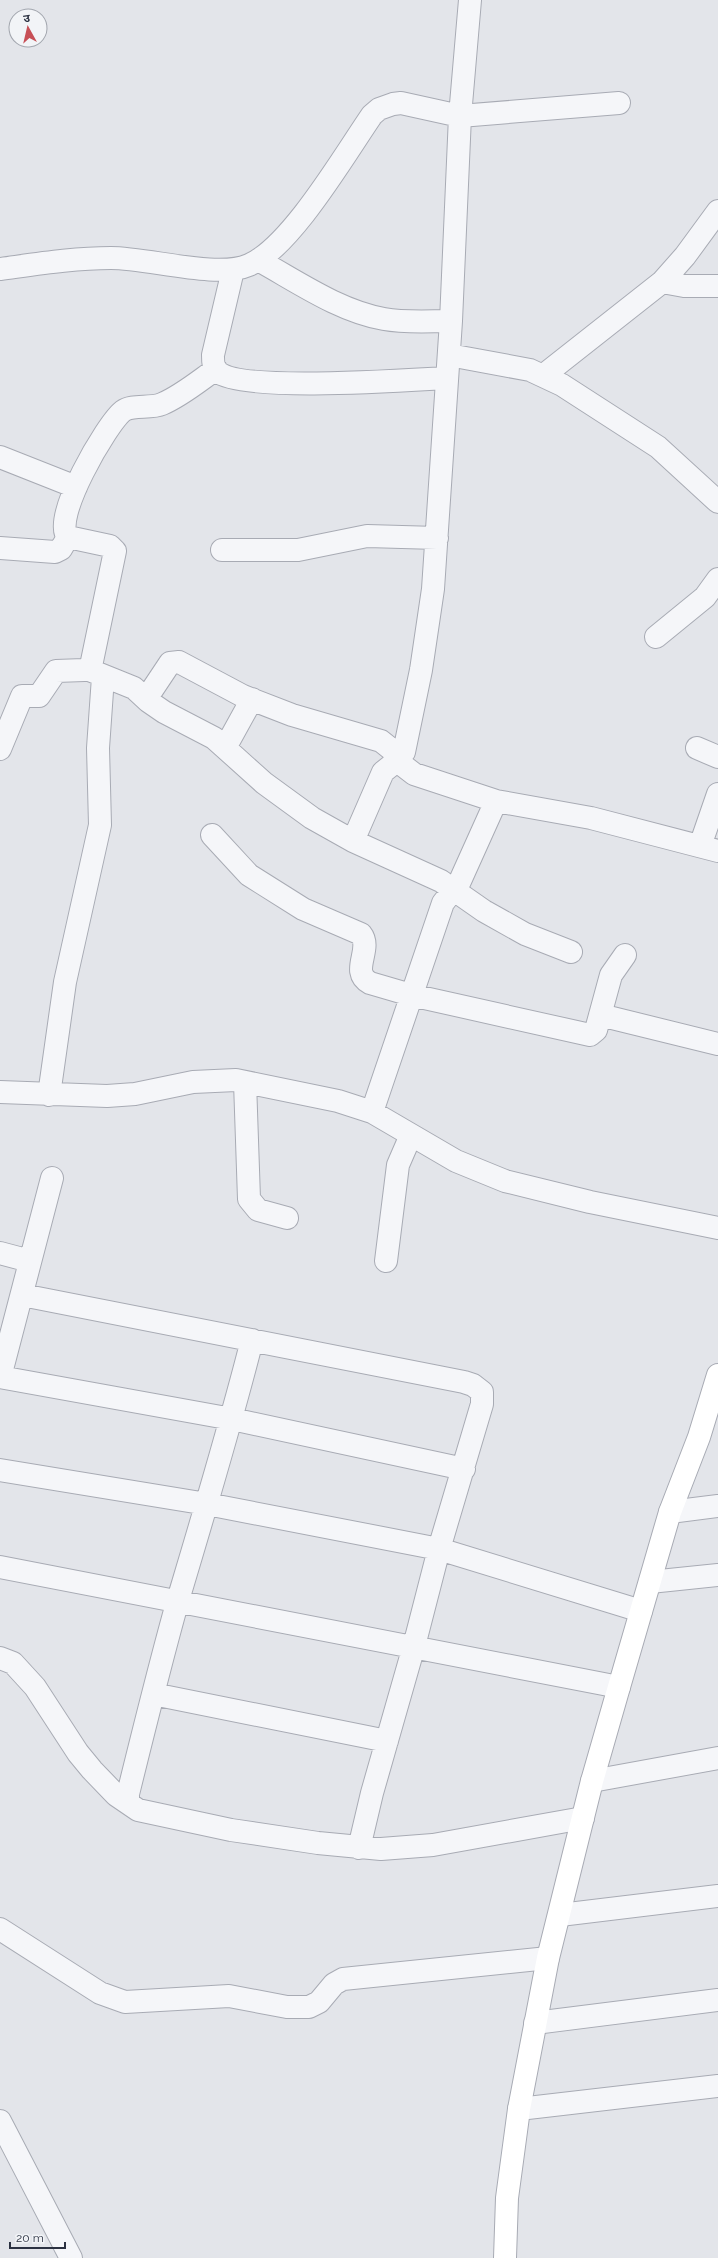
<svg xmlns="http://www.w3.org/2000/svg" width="718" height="2258" viewBox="0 0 718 2258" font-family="Raleway,'Noto Sans Devanagari',sans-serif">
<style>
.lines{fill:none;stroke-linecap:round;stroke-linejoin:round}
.street-casing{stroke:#a8abb4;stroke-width:24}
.secondary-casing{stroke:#a8abb4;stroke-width:24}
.street{stroke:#f5f6f9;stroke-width:22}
.secondary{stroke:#fff;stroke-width:22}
</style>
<rect width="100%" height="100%" fill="#e3e5ea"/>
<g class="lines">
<!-- street casing -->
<g class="street-casing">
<path id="street" d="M 258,260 C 298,282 339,311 384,319 C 406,323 429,321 451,321
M 0,269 C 37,264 74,258 111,258 C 149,258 217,279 249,265 C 291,247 345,154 372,115 L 379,109 L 393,104 L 401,103 L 460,116 L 619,103
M 233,270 L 213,355 C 213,361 213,368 218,372 C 242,392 409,380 446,378
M 662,282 L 684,286 L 718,286
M 449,355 L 530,370 L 562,385 L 658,447 L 718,502
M 544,375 L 662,282 L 685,256 L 718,211
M 0,457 L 76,487
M 0,548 L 55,552 L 61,549 L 68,537
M 222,550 L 298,550 L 367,536 L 437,538
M 656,637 L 705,597 L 718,579
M 87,669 L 134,688 L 148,701 L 164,712 L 214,738 L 264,783 L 312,818 L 353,841 L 441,881 L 484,911 L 525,934 L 571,952
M 146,699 L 170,663 L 179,662 L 243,696 L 292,715 L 381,741 L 391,749 L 401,764 L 414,774 L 496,801 L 591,818 L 718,851
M 225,748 L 252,699
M 697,748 L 718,757
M 0,749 L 22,696 L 39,696 L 56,671 L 84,670 L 91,666 L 115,551 L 110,546 L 68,537 C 50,521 107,423 123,411 C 132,404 150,409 162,404 C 181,396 199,381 216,369
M 212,835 L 249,875 L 303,909 L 361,934 C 373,949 349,972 370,983 L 411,995 L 590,1035 L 596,1030 L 611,975 L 625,955
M 353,841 L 383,772 L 398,760 L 404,752 L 421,670 L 433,589 L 451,321 L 460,116 L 470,0
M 700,846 L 718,794
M 600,1015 L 718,1044
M 245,1082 L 249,1199 L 258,1210 L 287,1218
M 0,1092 L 107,1096 L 135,1094 L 193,1082 L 236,1080 L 338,1101 L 372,1112 L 456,1161 L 505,1181 L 590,1202 L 718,1228
M 49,1095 L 65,982 L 100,825 L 98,748 L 103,677
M 372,1112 L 443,903 L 460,881 L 496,801
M 0,1253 L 30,1261
M 386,1261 L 398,1165 L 411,1135
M 22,1295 L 464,1382 L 473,1385 L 482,1392 L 482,1404 L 439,1549 L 414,1646 L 372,1793 L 359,1848
M 0,1377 L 232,1419 L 464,1469
M 0,1377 L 52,1178
M 0,1470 L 207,1504 L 439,1549 L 641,1611
M 670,1512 L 718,1506
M 0,1567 L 619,1687
M 650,1582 L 718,1575
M 0,1658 L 13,1663 L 35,1687 L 78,1753 L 92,1770 L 116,1795 L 138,1810 L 231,1830 L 318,1843 L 381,1849 L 433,1845 L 583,1818
M 153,1694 L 387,1741
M 592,1781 L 718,1758
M 128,1803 L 128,1794 C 144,1729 160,1664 178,1600 C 204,1513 230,1427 252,1340
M 560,1915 L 718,1896
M 0,1929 L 100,1993 L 125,2002 L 229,1996 L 287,2007 L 309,2007 L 319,2002 L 334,1984 L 343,1979 L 548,1958
M 535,2023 L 718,2000
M 519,2109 L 718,2086
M 0,2121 L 71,2258"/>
</g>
<!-- secondary casing -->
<g class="secondary-casing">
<path id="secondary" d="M 505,2258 L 507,2198 L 519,2109 L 548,1958 L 592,1781 L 619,1687 L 670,1512 L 699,1437 L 718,1375"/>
</g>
<!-- street -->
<use href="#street" class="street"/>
<!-- secondary -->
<use href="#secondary" class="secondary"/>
</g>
<!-- north arrow -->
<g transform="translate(28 28) rotate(352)"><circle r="19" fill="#f2f4f7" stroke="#a2a6ae"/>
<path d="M0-3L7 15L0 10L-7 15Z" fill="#c74f56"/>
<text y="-6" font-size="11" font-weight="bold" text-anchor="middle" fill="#2b3141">उ</text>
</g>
<!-- scale -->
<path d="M10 2242v6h55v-6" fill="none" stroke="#2b3141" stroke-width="2"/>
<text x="16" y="2242" font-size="12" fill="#2b3141" stroke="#f2f4f7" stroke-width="3" paint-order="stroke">20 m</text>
</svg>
